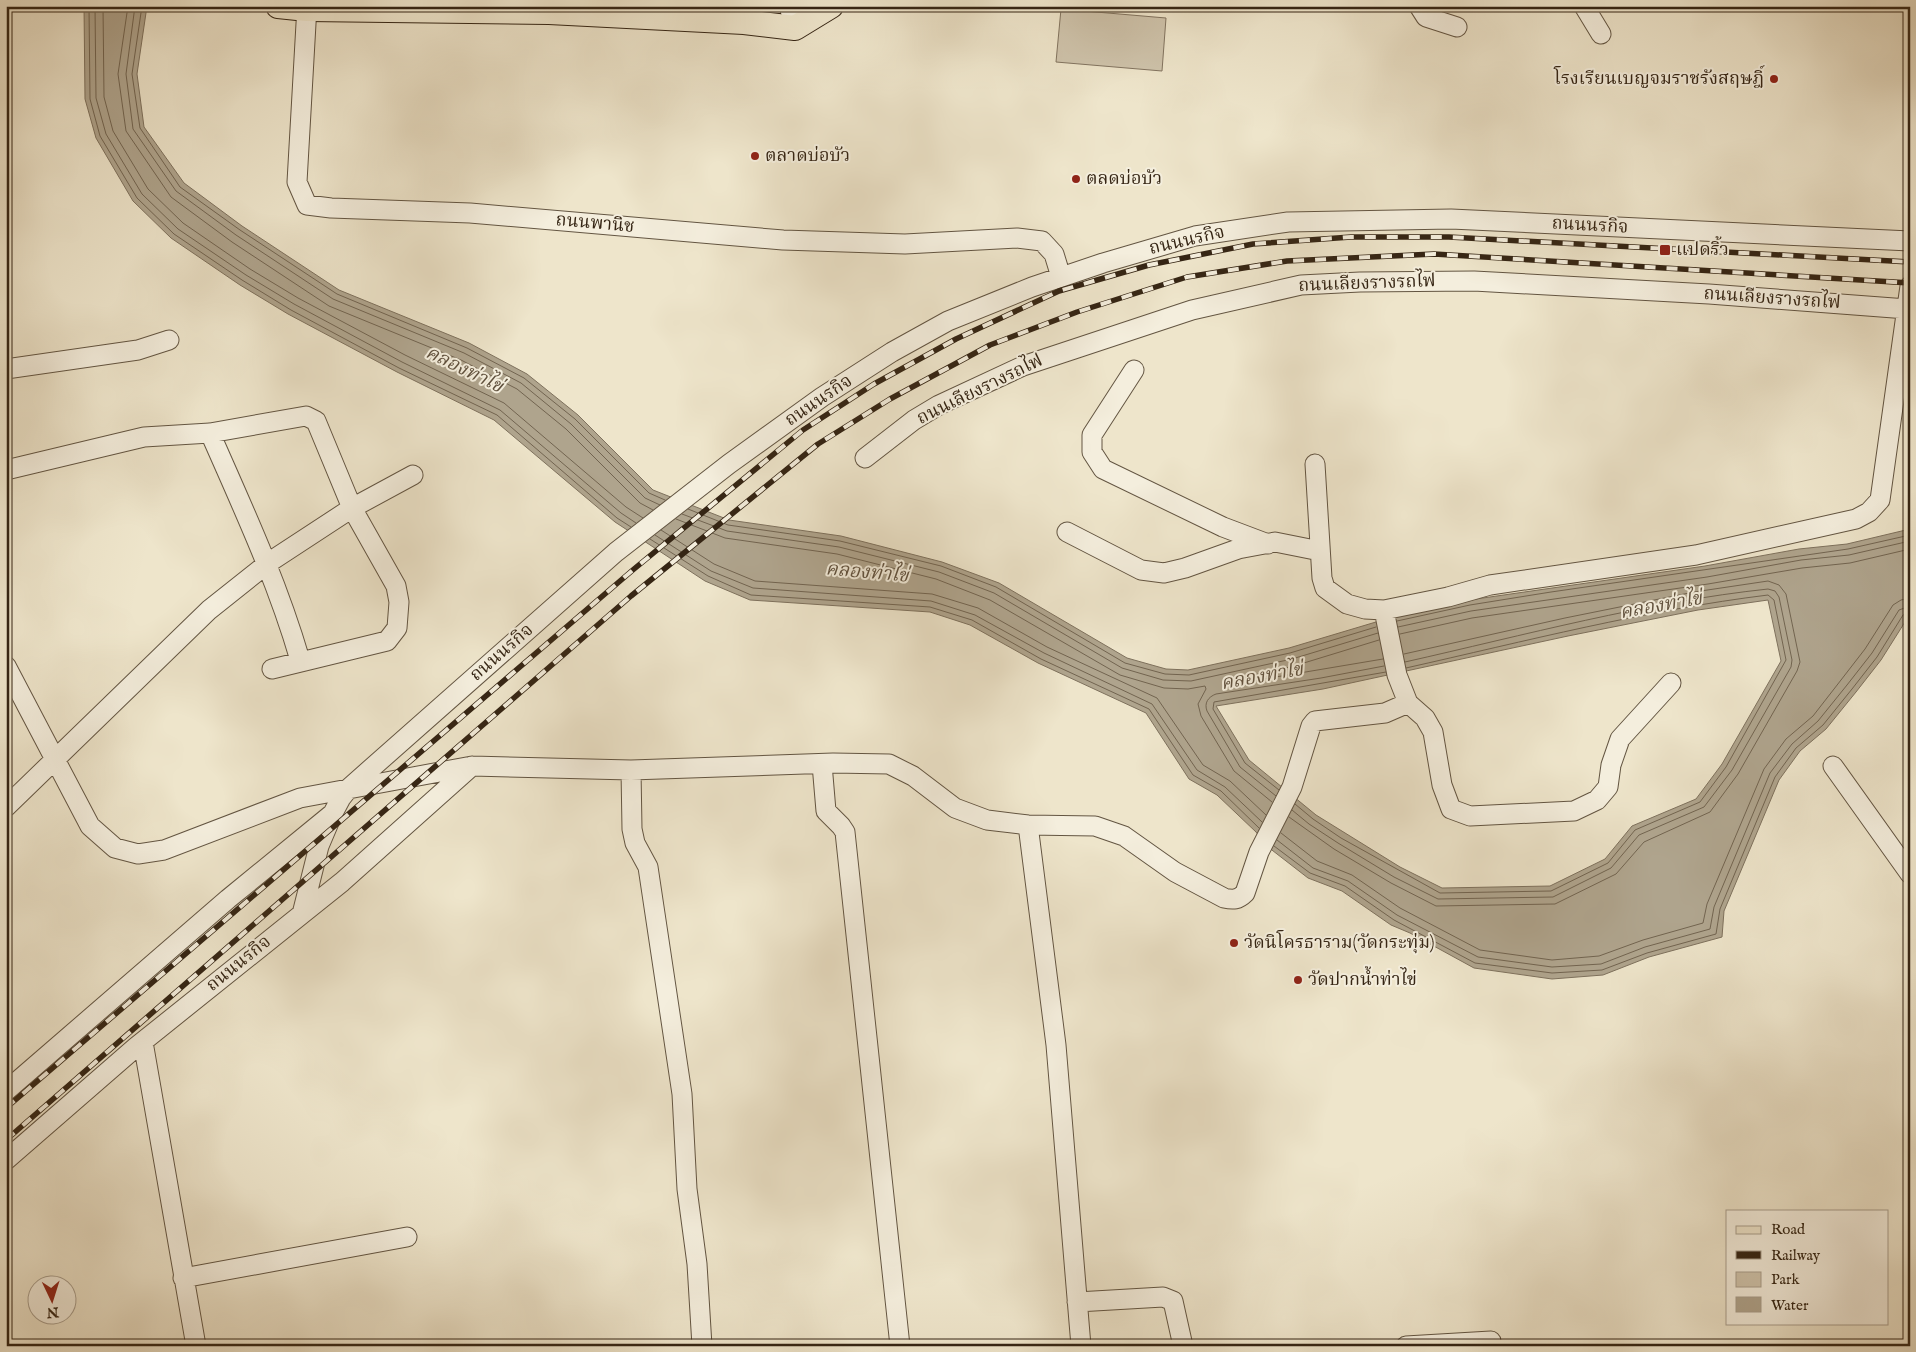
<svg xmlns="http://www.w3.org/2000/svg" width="1916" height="1352" viewBox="0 0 1916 1352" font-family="'IM FELL English','Noto Serif Thai',serif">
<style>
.green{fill:#cfc4ac;stroke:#827460}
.water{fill:#afa48d;stroke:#7e715d;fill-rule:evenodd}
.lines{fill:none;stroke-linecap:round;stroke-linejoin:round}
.shore{stroke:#726450;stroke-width:1}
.minor-casing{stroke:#635542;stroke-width:21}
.major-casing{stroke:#352514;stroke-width:26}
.minor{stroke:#f4eedd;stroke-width:19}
.major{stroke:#eee5cb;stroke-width:24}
.rail-casing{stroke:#352514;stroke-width:5.5}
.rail{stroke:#f4eedd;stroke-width:4;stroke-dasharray:11;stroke-linecap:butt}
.poi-dot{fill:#8f2418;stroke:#f4eedd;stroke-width:2}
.labels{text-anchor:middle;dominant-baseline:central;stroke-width:4;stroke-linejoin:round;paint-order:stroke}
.poi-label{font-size:18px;fill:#352514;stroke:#f4eedd;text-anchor:start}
.street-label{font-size:18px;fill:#352514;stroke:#f4eedd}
.water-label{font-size:19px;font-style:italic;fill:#60513e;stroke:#f4eedd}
</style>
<rect width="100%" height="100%" fill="#eee5cb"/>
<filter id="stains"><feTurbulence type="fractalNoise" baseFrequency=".004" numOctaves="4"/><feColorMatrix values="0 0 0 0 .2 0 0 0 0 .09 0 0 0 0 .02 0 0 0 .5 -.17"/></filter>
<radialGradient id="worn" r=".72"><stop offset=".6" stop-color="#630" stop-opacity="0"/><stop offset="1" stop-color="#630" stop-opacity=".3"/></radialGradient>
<!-- green -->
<path class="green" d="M 1061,9 L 1166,18 L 1162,71 L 1056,62 Z"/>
<!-- water -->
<path class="water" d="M 84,6 L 147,6 L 137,74 L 144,127 L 184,183 L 242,226 L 339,290 L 469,343 L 527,374 L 578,415 L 653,490 L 729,520 L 841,536 L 942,562 L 999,583 L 1127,658 L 1166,669 L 1188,670 L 1289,648 L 1406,613 L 1469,600 L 1705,566 L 1799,549 L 1847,544 L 1910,529 L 1910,614 L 1881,660 L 1856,692 L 1826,729 L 1800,751 L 1779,780 L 1724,911 L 1722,937 L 1649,957 L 1603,975 L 1552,979 L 1474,968 L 1410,933 L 1391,925 L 1342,891 L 1308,878 L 1268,847 L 1256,832 L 1217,795 L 1189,779 L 1146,713 L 1038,663 L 970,625 L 930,612 L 750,600 L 705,581 L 615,522 L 494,420 L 397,372 L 288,314 L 240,285 L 171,238 L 133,201 L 96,138 L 85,99 ZM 1768,600 L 1781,661 L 1722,764 L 1696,799 L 1632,826 L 1605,859 L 1550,886 L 1442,888 L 1400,867 L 1316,815 L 1249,760 L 1216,706 L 1323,689 L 1568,636 L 1698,610 Z"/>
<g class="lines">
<!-- shore -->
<path class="shore" d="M 89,6 L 90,99 L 100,136 L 137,198 L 174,234 L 242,280 L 291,310 L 399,368 L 497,415 L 617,518 L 631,527
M 95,6 L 96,98 L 106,134 L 142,194 L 178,229 L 246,275 L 294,304 L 402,362 L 500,410 L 621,513 L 636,523
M 103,6 L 104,97 L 113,131 L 148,189 L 183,223 L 250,269 L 298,298 L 405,355 L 504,403 L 626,507 L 643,518
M 128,6 L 118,74 L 126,131 L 171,197 L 232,242 L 329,306 L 461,360 L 517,389 L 566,429 L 640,503 L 653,510
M 135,6 L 126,74 L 133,129 L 176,191 L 236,235 L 333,299 L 464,353 L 521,383 L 571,424 L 645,498 L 660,505
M 142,6 L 132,74 L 140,128 L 180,187 L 240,230 L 337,294 L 467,348 L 524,378 L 575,419 L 649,493 L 665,500
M 688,509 L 728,525 L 840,541 L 941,566 L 996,587 L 1125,663 L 1165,674 L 1189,675 L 1290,653 L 1376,627
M 682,514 L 727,531 L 839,547 L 939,572 L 994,593 L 1122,668 L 1163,680 L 1191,681 L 1292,659 L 1378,633
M 676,519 L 725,538 L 837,554 L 936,579 L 990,600 L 1120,675 L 1164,688 L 1188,689 L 1205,686 L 1206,689 L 1198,704 L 1201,716 L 1234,771 L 1272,802
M 661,530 L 714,564 L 755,581 L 932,594 L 978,608 L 1047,647 L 1157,698 L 1203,765 L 1230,781 L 1266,815
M 655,535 L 711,571 L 753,588 L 931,601 L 975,615 L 1044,653 L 1152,704 L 1197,770 L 1225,787 L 1262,822
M 650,539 L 708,576 L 751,595 L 930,607 L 972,620 L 1041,659 L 1149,709 L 1193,775 L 1221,791 L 1259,828
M 1397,621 L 1470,605 L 1551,592 L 1848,549 L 1910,535
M 1398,627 L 1471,611 L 1707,577 L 1801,560 L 1849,555 L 1910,541
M 1400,634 L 1472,618 L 1708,584 L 1802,568 L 1850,563 L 1910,549
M 1379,640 L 1294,666 L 1245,677 L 1243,680 L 1246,682 L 1383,659
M 1279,790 L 1245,763 L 1213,709 L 1214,702 L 1386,672
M 1276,796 L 1240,767 L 1207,711 C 1204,703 1208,697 1216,694 L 1321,678 L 1384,666
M 1295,804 L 1313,819 L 1341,838 L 1440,893 L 1551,891 L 1608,863 L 1635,830 L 1700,802 L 1726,767 L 1786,660 L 1774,600 L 1768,595 C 1646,610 1526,641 1406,668
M 1292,810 L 1309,824 L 1338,843 L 1394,877 L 1438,899 L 1553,897 L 1611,868 L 1639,835 L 1704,807 L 1732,770 L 1791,667 L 1792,660 L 1779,597 L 1775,591 L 1768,589 C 1646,602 1525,635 1405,662
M 1289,817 L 1334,849 L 1391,883 L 1436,906 L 1555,904 L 1616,874 L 1644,842 L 1710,812 L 1738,774 L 1797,671 L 1800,662 L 1786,594 L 1779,585 L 1768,581 L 1694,592 L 1565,618 L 1404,654
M 1281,833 L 1317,861 L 1352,875 L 1400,908 L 1480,950 L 1552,960 L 1599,956 L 1643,940 L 1703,923 L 1707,904 L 1764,769 L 1786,739 L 1813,716 L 1841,680 L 1865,649 L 1893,605 L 1901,600 L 1910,598
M 1277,840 L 1313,868 L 1348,881 L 1397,915 L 1478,957 L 1552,967 L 1601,964 L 1645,947 L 1710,929 L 1714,907 L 1770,773 L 1792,744 L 1818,721 L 1847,685 L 1872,653 L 1899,610 L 1910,606
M 1274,846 L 1310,873 L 1345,886 L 1394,920 L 1475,963 L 1552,973 L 1602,970 L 1647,953 L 1716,934 L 1720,909 L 1775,777 L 1796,748 L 1823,725 L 1852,689 L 1877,657 L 1903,615 L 1910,612"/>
<!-- minor casing -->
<g class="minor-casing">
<path id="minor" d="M 307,6 L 297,182 L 307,205 L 331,208 L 470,213 L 783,240 L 905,244 L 1017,238 L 1042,241 L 1054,254 L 1061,277
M 789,6 L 795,28
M 1419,6 L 1426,17 L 1457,27
M 1584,6 L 1601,34
M 6,369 L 138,350 L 169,340
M 1134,370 L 1092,435 L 1092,452 L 1103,469 L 1223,527 L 1268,544
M 210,433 C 243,508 277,581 300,660
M 865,458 L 914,420 L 939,405 L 1023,366 L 1192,310 L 1301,285 L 1360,282 L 1474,281 L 1709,294 L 1907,309
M 1315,464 L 1322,578 L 1325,588 L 1347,604 L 1365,609 L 1384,610 L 1448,597 L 1490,585 L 1696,555 L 1856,519 L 1869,512 L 1880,500 L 1910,286
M 6,470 L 144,437 L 210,433 L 306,416 L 316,421 L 352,508 L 396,586 L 399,602 L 397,628 L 387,641 L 272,669
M 1067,532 L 1141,570 L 1164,573 L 1185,568 L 1238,549 L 1275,542 L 1320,551
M 1384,610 L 1397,675 L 1408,703 L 1425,718 L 1433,732 L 1442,785 L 1451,809 L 1470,816 L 1574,811 L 1597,800 L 1608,787 L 1611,765 L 1620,739 L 1671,683
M 6,666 L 90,826 L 115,848 L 138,854 L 164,850 L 300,798 L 472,766 L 631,770 L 833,763 L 889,764 L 913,776 L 955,808 L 987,820 L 1028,825 L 1095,826 L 1124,836 L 1175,872 L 1224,898 C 1233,900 1238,900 1245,893 L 1259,852 L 1292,787 L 1311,726 L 1315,721 L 1385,713 L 1408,703
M 822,764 L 826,811 L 841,826 L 845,832 L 900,1346
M 1833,766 L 1910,874
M 631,770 L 632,829 L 635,843 L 648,867 L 682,1094 L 687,1189 L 697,1264 L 702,1346
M 6,807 L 209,610 L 268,563 L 352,508 L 413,475
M 1028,825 L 1056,1045 L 1081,1346
M 302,914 L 342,882 L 472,766
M 143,1042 L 196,1346
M 6,1091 L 228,899 L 332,814
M 6,1160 L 136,1047 L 302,914 L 319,846 L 333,813 L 341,798 L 349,788 L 616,552 L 729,464 L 822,397 L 892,352 L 948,321 L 1032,287 L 1103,263 L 1195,236 L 1288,222 L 1451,219 L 1910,241
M 183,1278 L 407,1237
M 1077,1302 L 1163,1297 L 1173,1301 L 1183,1346
M 1406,1346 L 1491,1341"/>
</g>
<!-- major casing -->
<g class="major-casing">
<path id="major" d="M 278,6 L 307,9 L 549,12 L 744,22 L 795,28 L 831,6"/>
</g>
<!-- minor -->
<use href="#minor" class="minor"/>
<!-- major -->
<use href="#major" class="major"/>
<!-- rail casing -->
<g class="rail-casing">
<path id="rail" d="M 6,1108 L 634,569 L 803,430 L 874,384 L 956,339 L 1059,291 L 1149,265 L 1253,244 L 1351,237 L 1449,237 L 1910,262
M 6,1140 L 631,596 L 818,444 L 890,399 L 990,345 L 1077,312 L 1187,277 L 1287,261 L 1434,254 L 1910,283"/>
</g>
<!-- rail -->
<use href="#rail" class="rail"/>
</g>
<!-- markers -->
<g class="poi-dot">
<circle cx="1774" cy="79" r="5"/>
<circle cx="755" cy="156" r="5"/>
<circle cx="1076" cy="179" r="5"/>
<rect x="1659" y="244" width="12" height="12" rx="2.5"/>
<circle cx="1234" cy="943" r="5"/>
<circle cx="1298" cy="980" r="5"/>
</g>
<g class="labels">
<!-- poi labels -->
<g class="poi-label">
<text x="1764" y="79" text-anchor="end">โรงเรียนเบญจมราชรังสฤษฎิ์</text>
<text x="765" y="156">ตลาดบ่อบัว</text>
<text x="1086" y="179">ตลดบ่อบัว</text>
<text x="1676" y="250">แปดริ้ว</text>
<text x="1244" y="943">วัดนิโครธาราม(วัดกระทุ่ม)</text>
<text x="1308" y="980">วัดปากน้ำท่าไข่</text>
</g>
<!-- street labels -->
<g class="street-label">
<text transform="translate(595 224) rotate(5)">ถนนพานิช</text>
<text transform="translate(1590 226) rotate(3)">ถนนนรกิจ</text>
<text transform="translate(1187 241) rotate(-13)">ถนนนรกิจ</text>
<text transform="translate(1367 284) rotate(-2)">ถนนเลียงรางรถไฟ</text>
<text transform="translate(1772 299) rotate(4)">ถนนเลียงรางรถไฟ</text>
<text transform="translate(980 390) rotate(-26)">ถนนเลียงรางรถไฟ</text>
<text transform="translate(819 401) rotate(-34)">ถนนนรกิจ</text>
<text transform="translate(502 653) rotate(-41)">ถนนนรกิจ</text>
<text transform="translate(239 964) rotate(-39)">ถนนนรกิจ</text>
</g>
<!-- water labels -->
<g class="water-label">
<text transform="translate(464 370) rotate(26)">คลองท่าไข่</text>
<text transform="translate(867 573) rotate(5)">คลองท่าไข่</text>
<text transform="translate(1661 606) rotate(-10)">คลองท่าไข่</text>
<text transform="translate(1262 677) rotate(-10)">คลองท่าไข่</text>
</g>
</g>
<!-- margin -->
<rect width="1916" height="1352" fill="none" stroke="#eee5cb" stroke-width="25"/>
<rect x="8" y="8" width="1901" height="1337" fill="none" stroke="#352514" stroke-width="2.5"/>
<rect x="12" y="12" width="1891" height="1327" fill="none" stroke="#352514"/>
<!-- legend -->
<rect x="1726" y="1210" width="162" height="115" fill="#f4eedd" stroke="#a89e8d"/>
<rect x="1736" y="1226" width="25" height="8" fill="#eee5cb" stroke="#a89e8d"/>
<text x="1771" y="1234" font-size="15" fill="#352514">Road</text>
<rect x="1736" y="1251" width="25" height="8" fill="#352514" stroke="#a89e8d"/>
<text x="1771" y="1260" font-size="15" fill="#352514">Railway</text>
<rect x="1736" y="1272" width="25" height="15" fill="#cfc4ac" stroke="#a89e8d"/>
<text x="1771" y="1284" font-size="15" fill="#352514">Park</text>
<rect x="1736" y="1297" width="25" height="15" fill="#afa48d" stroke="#a89e8d"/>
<text x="1771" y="1310" font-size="15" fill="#352514">Water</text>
<!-- north arrow -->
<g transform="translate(52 1300) rotate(176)"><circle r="24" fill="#f4eedd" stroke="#a89e8d"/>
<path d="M0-4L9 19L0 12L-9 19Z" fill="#8f2418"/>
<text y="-8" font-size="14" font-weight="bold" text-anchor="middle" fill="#352514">N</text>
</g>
<rect width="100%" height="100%" filter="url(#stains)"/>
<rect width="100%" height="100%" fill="url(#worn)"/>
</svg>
